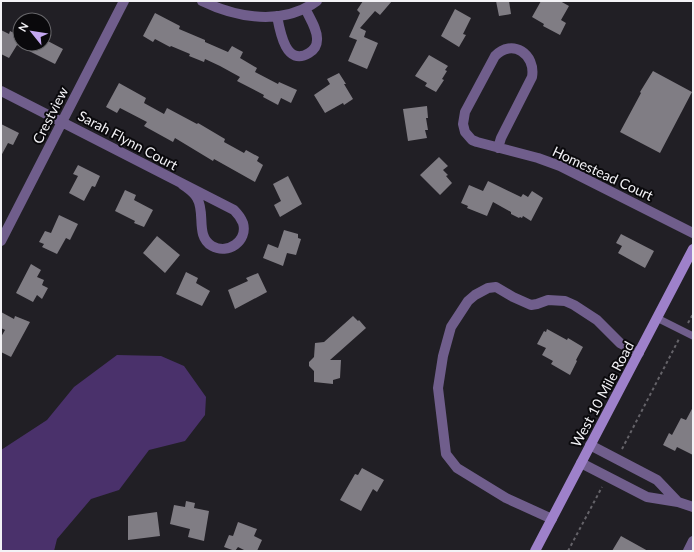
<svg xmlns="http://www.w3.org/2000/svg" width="694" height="552" viewBox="0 0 694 552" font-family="Lato,sans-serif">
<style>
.green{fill:#4a316b}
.building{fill:#807d84}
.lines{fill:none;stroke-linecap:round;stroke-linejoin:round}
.path{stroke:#656369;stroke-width:2;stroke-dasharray:3 3;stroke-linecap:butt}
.lane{stroke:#705e8c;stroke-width:7}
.street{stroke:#705e8c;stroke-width:10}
.secondary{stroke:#9e81ca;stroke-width:10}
.labels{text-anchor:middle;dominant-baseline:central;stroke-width:4;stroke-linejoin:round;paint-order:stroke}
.street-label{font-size:14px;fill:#f3f2f6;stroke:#0a090c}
</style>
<rect width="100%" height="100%" fill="#211f25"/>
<!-- green -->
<path class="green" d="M 117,355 L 161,356 L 184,366 L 206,397 L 205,415 L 185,441 L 149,450 L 119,490 L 91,499 L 57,539 L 54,551 L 1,551 L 1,450 L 47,420 L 74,387 Z"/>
<!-- building -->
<path class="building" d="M 363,1 L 392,1 L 380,15 L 375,11 L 360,28 L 366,31 L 364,37 L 378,43 L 367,69 L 348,61 L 357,40 L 349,37 L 360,13 L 357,10 Z
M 496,1 L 509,1 L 511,14 L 499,16 Z
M 541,1 L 560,1 L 569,6 L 561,20 L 566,23 L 560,35 L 543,26 L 544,24 L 532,17 Z
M 455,9 L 471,18 L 463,34 L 466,35 L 459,47 L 441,36 Z
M 155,13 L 180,26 L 179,29 L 205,40 L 205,42 L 228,52 L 232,46 L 243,52 L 240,58 L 257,68 L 255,72 L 278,84 L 279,82 L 297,90 L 291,103 L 281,98 L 278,105 L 263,97 L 264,95 L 237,81 L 240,77 L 220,66 L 205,59 L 204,62 L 189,56 L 190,54 L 171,46 L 170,47 L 155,39 L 153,42 L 143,36 Z
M 1,30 L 9,34 L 10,31 L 20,36 L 20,44 L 44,44 L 44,39 L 63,49 L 55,64 L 17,45 L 9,58 L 1,54 Z
M 429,55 L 448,66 L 445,70 L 447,71 L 442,79 L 444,80 L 436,92 L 425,86 L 427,83 L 415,76 Z
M 653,71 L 692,92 L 660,153 L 620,132 L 641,93 L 640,92 Z
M 339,73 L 346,84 L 344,84 L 353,99 L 344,105 L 343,103 L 325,113 L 314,95 L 330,84 L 327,79 Z
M 119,83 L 146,98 L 144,103 L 164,114 L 167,108 L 197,124 L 198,123 L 225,139 L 224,142 L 244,153 L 246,150 L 259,157 L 257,161 L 263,165 L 255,182 L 214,159 L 213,161 L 175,138 L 173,142 L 144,126 L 147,122 L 120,108 L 117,113 L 106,107 Z
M 427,106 L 428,118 L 426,118 L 428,130 L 425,130 L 427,138 L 408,141 L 403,109 Z
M 1,124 L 19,133 L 13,145 L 8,143 L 1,156 Z
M 439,157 L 448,166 L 443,170 L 448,175 L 446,176 L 452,183 L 440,195 L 420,175 Z
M 78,165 L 100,176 L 95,187 L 92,186 L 84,201 L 69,193 L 78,176 L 73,174 Z
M 288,176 L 302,204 L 280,217 L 274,205 L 281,201 L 273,184 Z
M 488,181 L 521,197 L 523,194 L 528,197 L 532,191 L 543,198 L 531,221 L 523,216 L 522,218 L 520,217 L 519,218 L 511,214 L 511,212 L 493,202 L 487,216 L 467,208 L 468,206 L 461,203 L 469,185 L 483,191 Z
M 125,190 L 136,195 L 134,200 L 153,210 L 144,227 L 134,223 L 135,221 L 115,211 Z
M 59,215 L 78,224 L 70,240 L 66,238 L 57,254 L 42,247 L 44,244 L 39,242 L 45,231 L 51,233 Z
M 284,230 L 298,234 L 298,238 L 301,239 L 296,255 L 287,253 L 283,266 L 263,258 L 268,244 L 278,248 Z
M 621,234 L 654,251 L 645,268 L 618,253 L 622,246 L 616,243 Z
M 157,236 L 180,255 L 165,273 L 143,253 Z
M 31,264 L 41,270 L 37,277 L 44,280 L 42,285 L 48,288 L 42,299 L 37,295 L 33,302 L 16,293 Z
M 186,272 L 198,278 L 196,283 L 210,291 L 202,306 L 176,294 Z
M 258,273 L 267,292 L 235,309 L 228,290 L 248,281 L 246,278 Z
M 1,312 L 14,319 L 15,316 L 30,322 L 11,357 L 1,352 L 1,337 L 5,330 L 1,328 Z
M 353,316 L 358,321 L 359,320 L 366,328 L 330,360 L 341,360 L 340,378 L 333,380 L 333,384 L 314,382 L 314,371 L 309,366 L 309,362 L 314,357 L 315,343 L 324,342 Z
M 547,329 L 567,340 L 568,338 L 583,347 L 576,360 L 577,361 L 570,375 L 551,364 L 553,361 L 542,355 L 546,348 L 537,344 L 544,331 L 546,332 Z
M 693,407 L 693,455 L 677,447 L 675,451 L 663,445 L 669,433 L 672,435 L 681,418 L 686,420 Z
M 362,468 L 384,480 L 377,492 L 373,489 L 361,511 L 340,500 L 355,474 L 358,475 Z
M 186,501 L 195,503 L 194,508 L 209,511 L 204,541 L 188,537 L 190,529 L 170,524 L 174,505 L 185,507 Z
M 157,512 L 160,536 L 128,540 L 128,516 Z
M 238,522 L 257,529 L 254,536 L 262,540 L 257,551 L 246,551 L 238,547 L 235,551 L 224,547 L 229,535 L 233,536 Z
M 621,536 L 648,551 L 612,551 Z"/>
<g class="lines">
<!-- path -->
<path class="path" d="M 688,323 L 693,314
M 622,449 L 679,339
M 568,551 L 602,487"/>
<!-- lane -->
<path class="lane" d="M 657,318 L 693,336"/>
<!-- street -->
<path class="street" d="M 202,1 C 237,18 283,26 317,1
M 277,16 C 280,32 286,67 309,53 C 314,50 317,46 317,40 C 318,30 309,17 305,8
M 1,91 L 234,210 C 238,214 241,218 243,223 C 248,241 228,255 212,246 C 195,236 206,213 197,198 C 194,192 187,188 182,184
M 498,148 L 501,138 L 532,77 C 536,54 512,38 495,56 L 465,112 L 463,124 L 465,132 L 472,140 L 477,142 L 538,158 L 560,166 L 693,233
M 1,241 L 124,1
M 590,445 L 657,480 L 678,502
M 581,463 L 647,497 L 678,502 L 693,507
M 552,519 L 506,498 L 457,468 L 446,454 L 438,388 L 443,356 L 451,327 L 468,301 L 475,295 L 488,288 L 496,287 L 513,297 L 531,305 L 537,304 L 548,300 L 565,301 L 574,305 L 597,320 L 620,343 L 639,353
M 688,551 L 693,541"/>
<!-- secondary -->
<path class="secondary" d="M 535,551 L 693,249"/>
</g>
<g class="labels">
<!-- street labels -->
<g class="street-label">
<text transform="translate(50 115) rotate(-63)">Crestview</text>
<text transform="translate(128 140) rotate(28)">Sarah Flynn Court</text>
<text transform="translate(603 173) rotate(25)">Homestead Court</text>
<text transform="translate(602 394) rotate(-62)">West 10 Mile Road</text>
</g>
</g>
<!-- border -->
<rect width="694" height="552" fill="none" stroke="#f3f2f6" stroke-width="4"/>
<!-- north arrow -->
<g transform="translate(32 32) rotate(300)"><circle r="19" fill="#0a090c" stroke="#67666a"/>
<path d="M0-3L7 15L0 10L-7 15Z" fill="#c4a7f1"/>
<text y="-6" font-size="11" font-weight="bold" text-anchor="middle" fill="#f3f2f6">N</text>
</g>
</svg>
